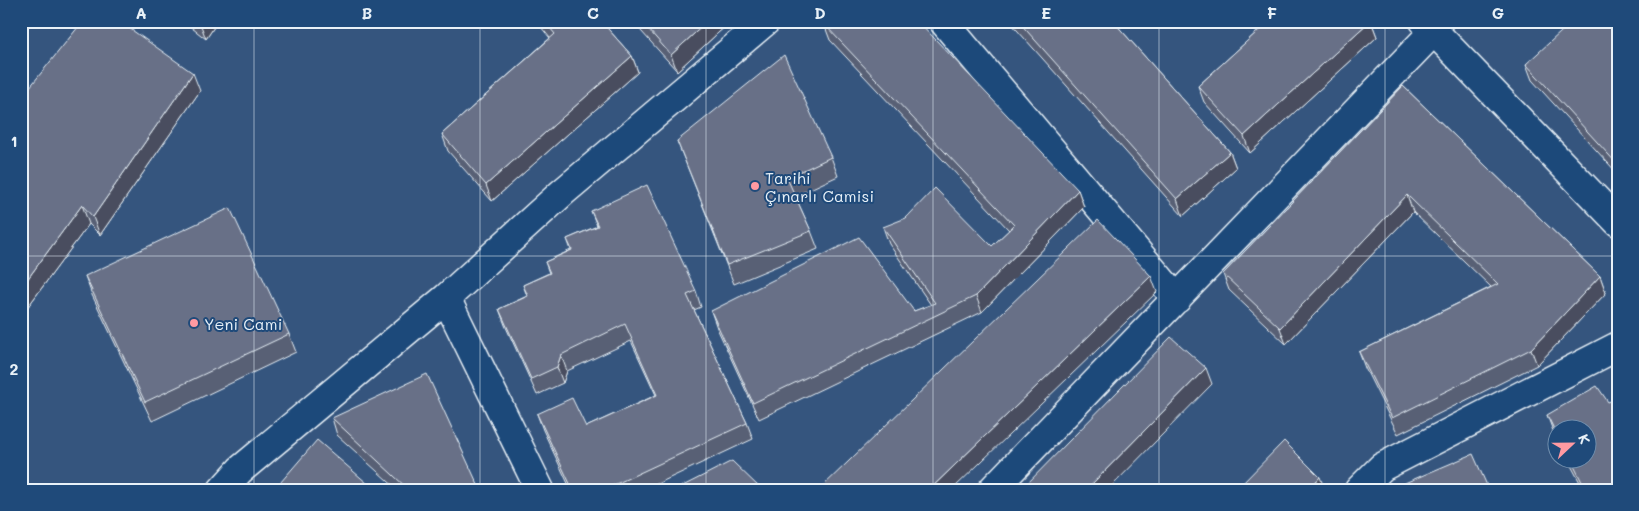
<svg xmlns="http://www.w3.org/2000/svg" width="1639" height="511" viewBox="0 0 1639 511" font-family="Mali,sans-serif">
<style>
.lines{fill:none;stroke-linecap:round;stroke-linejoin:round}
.minor-casing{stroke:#e8f1f8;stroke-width:31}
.minor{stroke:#1f4a7a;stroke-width:28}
.wall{fill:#596074;stroke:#e8f1f8}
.shaded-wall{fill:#484e5e;stroke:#e8f1f8}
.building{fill:#677087;stroke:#e8f1f8}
.grid{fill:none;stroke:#e8f1f8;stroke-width:1;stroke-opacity:0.55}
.poi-dot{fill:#ff9aa2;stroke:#1f4a7a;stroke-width:2}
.labels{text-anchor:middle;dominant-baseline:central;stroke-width:4;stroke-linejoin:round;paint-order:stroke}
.poi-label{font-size:16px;fill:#e8f1f8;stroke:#1f4a7a;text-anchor:start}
.neatline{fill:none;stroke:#e8f1f8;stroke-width:2}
.grid-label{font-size:16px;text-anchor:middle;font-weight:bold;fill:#e8f1f8}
</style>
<rect width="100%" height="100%" fill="#35557e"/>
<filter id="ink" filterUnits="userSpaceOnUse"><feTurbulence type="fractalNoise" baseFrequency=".02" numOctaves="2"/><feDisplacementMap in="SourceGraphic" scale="10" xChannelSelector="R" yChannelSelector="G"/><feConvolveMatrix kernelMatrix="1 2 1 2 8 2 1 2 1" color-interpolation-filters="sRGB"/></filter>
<g filter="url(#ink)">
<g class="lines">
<!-- minor casing -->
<g class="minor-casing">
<path id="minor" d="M 943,21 L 1177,299
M 1424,21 L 1618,222
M 446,298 L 540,490
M 222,490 L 240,470 L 446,298 L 563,192 L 766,21
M 992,490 L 1433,32
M 1359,490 L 1382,467 L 1618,346"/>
</g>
<!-- minor -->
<use href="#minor" class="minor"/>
</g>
<!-- wall -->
<path class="wall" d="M 183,21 L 218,21 L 206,39 Z
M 536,21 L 601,21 L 632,56 L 638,72 L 492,201 L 448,151 L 442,134 L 550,38 Z
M 632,21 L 731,21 L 677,71 Z
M 1009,21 L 1113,21 L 1230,152 L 1236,168 L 1183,216 Z
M 1267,21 L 1371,21 L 1377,37 L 1250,153 L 1204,102 L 1198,86 L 1268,22 Z
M 1618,21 L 1618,174 L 1532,80 L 1526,64 Z
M 824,24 L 1078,190 L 1084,207 L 982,312 L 759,419 L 717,328 L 711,311 L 914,311 L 931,305 L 889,244 L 883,227 L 992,246 L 1009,230 L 830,40 Z
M 1403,86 L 1600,276 L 1606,293 L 1537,365 L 1398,434 L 1365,368 L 1359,352 L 1491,287 L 1413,212 L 1286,344 L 1229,290 L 1223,274 Z
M 200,91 L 100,235 L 89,224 L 21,316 L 21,98 Z
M 677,141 L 831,157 L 838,176 L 795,196 L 811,231 L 818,249 L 734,284 Z
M 591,211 L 696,291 L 701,307 L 694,310 L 747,423 L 753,439 L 644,490 L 571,490 L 543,430 L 537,414 L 586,427 L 656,395 L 631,341 L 567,371 L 563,383 L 537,395 L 505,325 L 499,309 L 527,296 L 523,285 L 549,273 L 545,262 L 571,250 L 567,239 L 597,226 Z
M 85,276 L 289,334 L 296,352 L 152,421 L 92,295 Z
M 1547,415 L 1618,490 L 1584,490 L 1567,458 L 1586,458 L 1556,428 L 1556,438 L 1553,431 Z
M 332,418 L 478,485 L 480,490 L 398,490 L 337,435 Z"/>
<!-- shaded-wall -->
<path class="shaded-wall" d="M 21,21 L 32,21 L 21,38 Z
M 201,21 L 218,21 L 206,39 L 200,23 Z
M 708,21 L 731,21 L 677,71 L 671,55 Z
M 1370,21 L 1371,21 L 1377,37 L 1250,153 L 1244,136 Z
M 632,56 L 638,72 L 492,201 L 486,185 Z
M 193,73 L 200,91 L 100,235 L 93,217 Z
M 1230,152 L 1236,168 L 1183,216 L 1177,199 Z
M 1078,190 L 1084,207 L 982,312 L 976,296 Z
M 1407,195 L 1413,212 L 1286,344 L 1280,328 Z
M 82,205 L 89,224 L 21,316 L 21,288 Z
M 1151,276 L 1157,292 L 952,490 L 929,490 Z
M 1600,276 L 1606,293 L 1537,365 L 1531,349 Z
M 561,355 L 567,371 L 563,383 L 557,367 Z
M 1206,368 L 1212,384 L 1108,490 L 1086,490 Z
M 1320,477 L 1325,490 L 1308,490 Z
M 478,485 L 480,490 L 473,490 Z"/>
<!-- building -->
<path class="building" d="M 83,21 L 119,21 L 193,73 L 93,217 L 82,205 L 21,288 L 21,98 Z
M 544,21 L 601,21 L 632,56 L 486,185 L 442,134 L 555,34 Z
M 641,21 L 708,21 L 671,55 Z
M 827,21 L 918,21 L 1078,190 L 976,296 L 753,403 L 711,311 L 859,237 L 914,311 L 935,303 L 883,227 L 906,218 L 935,188 L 992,246 L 1014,225 L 824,24 Z
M 1018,21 L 1113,21 L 1230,152 L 1177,199 Z
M 1269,21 L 1370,21 L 1244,136 L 1198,86 Z
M 1573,21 L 1618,21 L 1618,165 L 1526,64 Z
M 784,55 L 831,157 L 787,178 L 811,231 L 727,265 L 677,141 Z
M 1403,86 L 1600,276 L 1531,349 L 1392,418 L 1359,352 L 1498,284 L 1407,195 L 1280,328 L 1223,274 Z
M 647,185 L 696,291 L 687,295 L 747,423 L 603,490 L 573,490 L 537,414 L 572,398 L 586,427 L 657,395 L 625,324 L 561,355 L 557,367 L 531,379 L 499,309 L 528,296 L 523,285 L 550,273 L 545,262 L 572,250 L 567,239 L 598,226 L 591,211 Z
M 230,208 L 289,334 L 145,402 L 85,276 Z
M 1098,220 L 1151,276 L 929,490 L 819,490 Z
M 1171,337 L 1206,368 L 1086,490 L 1021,490 Z
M 427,374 L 478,485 L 473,490 L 409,490 L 332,418 Z
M 1597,386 L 1608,402 L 1618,398 L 1618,490 L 1586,490 L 1570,458 L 1586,458 L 1586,428 L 1556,428 L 1556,433 L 1547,415 Z
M 317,440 L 375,490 L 274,490 Z
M 1284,441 L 1320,477 L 1308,490 L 1236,490 Z
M 1473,454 L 1489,490 L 1394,490 L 1393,488 Z
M 732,461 L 762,490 L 675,490 Z"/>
</g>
<!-- grid -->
<path class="grid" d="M 254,21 L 254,490M 480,21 L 480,490M 706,21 L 706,490M 933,21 L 933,490M 1159,21 L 1159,490M 1385,21 L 1385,490M 21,256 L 1618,256"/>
<!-- markers -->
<g class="poi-dot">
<circle cx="755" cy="186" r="5"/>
<circle cx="194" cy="323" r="5"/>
</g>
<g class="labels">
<!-- poi labels -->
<g class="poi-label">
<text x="765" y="177">Tarihi<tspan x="765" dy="18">Çınarlı Camisi</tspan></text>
<text x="204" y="323">Yeni Cami</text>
</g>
</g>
<!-- margin -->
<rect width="1639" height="511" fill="none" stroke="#1f4a7a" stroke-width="55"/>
<!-- north arrow -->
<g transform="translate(1572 444) rotate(68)"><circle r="24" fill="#1f4a7a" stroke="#6f8dac"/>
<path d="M0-4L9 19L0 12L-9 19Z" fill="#ff9aa2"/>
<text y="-8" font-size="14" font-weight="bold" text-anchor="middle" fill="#e8f1f8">K</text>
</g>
<rect x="28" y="28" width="1584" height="456" class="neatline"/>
<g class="grid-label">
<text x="141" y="19">A</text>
<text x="367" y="19">B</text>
<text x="593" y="19">C</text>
<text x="820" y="19">D</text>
<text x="1046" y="19">E</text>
<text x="1272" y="19">F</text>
<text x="1498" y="19">G</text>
<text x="14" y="147">1</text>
<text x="14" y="375">2</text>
</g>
</svg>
